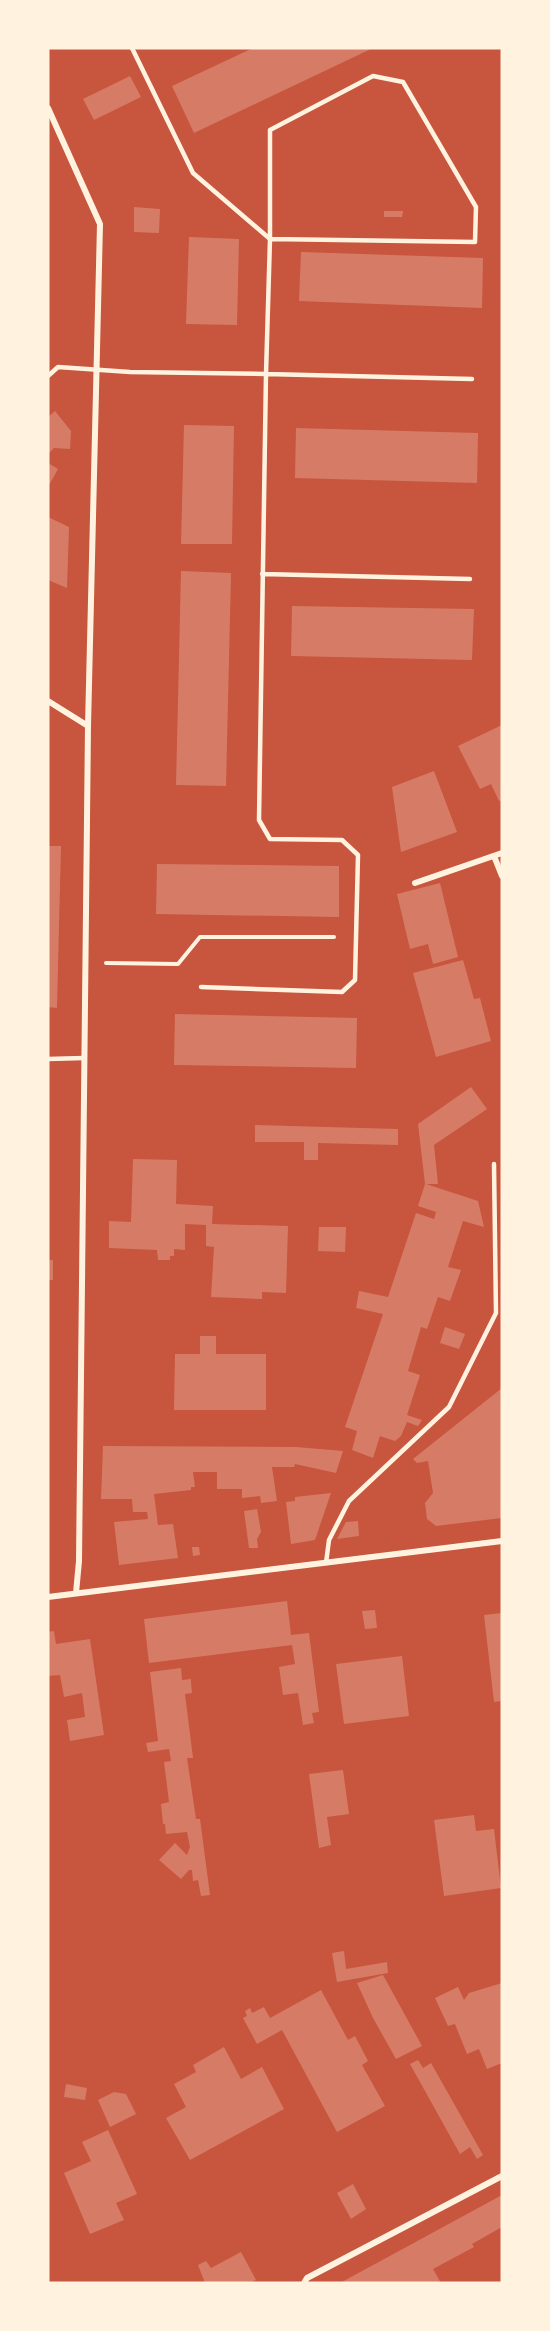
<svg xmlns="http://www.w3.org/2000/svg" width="550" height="2331" viewBox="0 0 550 2331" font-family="Barlow,sans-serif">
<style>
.building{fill:#d67c66}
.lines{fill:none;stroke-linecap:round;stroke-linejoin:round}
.path{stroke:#fff3e0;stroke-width:4}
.service{stroke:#fff3e0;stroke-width:4.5}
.minor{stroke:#fff3e0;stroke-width:6}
</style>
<rect width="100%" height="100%" fill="#c8553d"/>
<!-- building -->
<path class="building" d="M 253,48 L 373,48 L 194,133 L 172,86 Z
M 130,76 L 141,97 L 94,120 L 83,99 Z
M 134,207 L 160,209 L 159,233 L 134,232 Z
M 384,211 L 403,211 L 402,217 L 384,217 Z
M 189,237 L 239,239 L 237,325 L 186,324 Z
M 301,252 L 483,258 L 482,308 L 299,301 Z
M 55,411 L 71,431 L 70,449 L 54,448 L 48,454 L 48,417 Z
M 184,425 L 234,426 L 232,544 L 181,544 Z
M 296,428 L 478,433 L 477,483 L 295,478 Z
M 48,463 L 58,469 L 48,487 Z
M 48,517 L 69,527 L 67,588 L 48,580 Z
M 181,571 L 231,573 L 226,786 L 176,785 Z
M 292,606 L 474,609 L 472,660 L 291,656 Z
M 502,725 L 502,800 L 499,801 L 491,784 L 480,789 L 458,746 Z
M 434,771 L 457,832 L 401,852 L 392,787 Z
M 48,846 L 61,846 L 57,1008 L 48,1007 Z
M 157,864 L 339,866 L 339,917 L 156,914 Z
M 440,883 L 458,957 L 433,964 L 428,944 L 410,949 L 397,894 Z
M 463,960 L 474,999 L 480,998 L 491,1041 L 436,1057 L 413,973 Z
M 175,1014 L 357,1018 L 356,1068 L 174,1065 Z
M 471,1087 L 487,1109 L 434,1145 L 438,1184 L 426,1184 L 478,1201 L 484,1227 L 463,1221 L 448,1267 L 461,1270 L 450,1301 L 438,1297 L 427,1329 L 421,1327 L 408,1371 L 420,1375 L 407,1415 L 422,1420 L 418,1426 L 407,1422 L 401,1436 L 395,1441 L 380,1436 L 373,1458 L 352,1450 L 357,1431 L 345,1427 L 383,1314 L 356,1308 L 359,1291 L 388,1297 L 416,1213 L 434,1219 L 436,1212 L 418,1206 L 425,1184 L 418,1124 Z
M 255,1125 L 398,1129 L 398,1145 L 318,1143 L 318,1160 L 304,1160 L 304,1142 L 255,1142 Z
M 133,1159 L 177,1160 L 176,1204 L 213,1206 L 212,1224 L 288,1226 L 286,1293 L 262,1292 L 262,1299 L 211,1297 L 214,1247 L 206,1246 L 206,1225 L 185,1224 L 185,1250 L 174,1249 L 174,1256 L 170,1256 L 170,1260 L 158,1260 L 157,1250 L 109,1248 L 109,1221 L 131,1222 Z
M 319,1227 L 346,1227 L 345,1252 L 318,1251 Z
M 48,1260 L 53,1260 L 53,1280 L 48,1280 Z
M 445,1327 L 465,1334 L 459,1349 L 440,1343 Z
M 200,1336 L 216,1336 L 216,1354 L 266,1354 L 266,1410 L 174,1410 L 175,1354 L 200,1354 Z
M 502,1388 L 502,1518 L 436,1526 L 427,1519 L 425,1503 L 433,1493 L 428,1461 L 417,1463 L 413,1459 Z
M 103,1446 L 296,1447 L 343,1451 L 336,1473 L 295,1464 L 294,1467 L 272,1467 L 277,1501 L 261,1503 L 260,1496 L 242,1498 L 242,1489 L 217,1489 L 217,1472 L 193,1472 L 195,1487 L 191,1487 L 191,1490 L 154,1494 L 158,1525 L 173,1524 L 178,1558 L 119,1565 L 114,1522 L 148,1519 L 147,1512 L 133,1512 L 132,1499 L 101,1499 Z
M 331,1493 L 315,1540 L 291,1544 L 286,1502 L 295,1501 L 295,1497 Z
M 257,1509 L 261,1532 L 257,1539 L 258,1548 L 249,1548 L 244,1511 Z
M 358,1521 L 359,1536 L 337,1539 L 346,1522 Z
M 192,1547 L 199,1547 L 200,1555 L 193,1556 Z
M 287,1601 L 291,1635 L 309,1633 L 319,1712 L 312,1713 L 314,1723 L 303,1725 L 298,1693 L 283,1695 L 279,1667 L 295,1664 L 292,1645 L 149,1663 L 144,1619 Z
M 375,1610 L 377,1628 L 365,1629 L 362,1611 Z
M 502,1613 L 502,1701 L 494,1702 L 484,1615 Z
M 54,1631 L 56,1644 L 90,1639 L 104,1735 L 70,1741 L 67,1720 L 85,1717 L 82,1693 L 64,1697 L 60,1675 L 48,1676 L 48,1632 Z
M 402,1656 L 409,1716 L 344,1724 L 336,1664 Z
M 181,1668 L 182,1680 L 191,1679 L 191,1682 L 192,1693 L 185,1694 L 193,1758 L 187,1758 L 196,1819 L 200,1819 L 210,1895 L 201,1896 L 198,1880 L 193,1881 L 192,1870 L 189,1870 L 181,1879 L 159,1860 L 175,1843 L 187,1855 L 190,1847 L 187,1832 L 166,1834 L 165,1824 L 163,1824 L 161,1804 L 169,1802 L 164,1762 L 171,1761 L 169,1749 L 148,1752 L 146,1743 L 158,1741 L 150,1672 Z
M 343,1770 L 349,1814 L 327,1817 L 331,1845 L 319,1848 L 309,1774 Z
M 474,1815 L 476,1831 L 494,1829 L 501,1888 L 444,1896 L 434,1820 Z
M 344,1951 L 346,1969 L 387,1962 L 388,1973 L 337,1982 L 332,1953 Z
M 383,1975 L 422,2046 L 396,2059 L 373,2018 L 357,1983 Z
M 502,1983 L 502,2063 L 487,2069 L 479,2049 L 467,2054 L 455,2024 L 448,2026 L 435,1998 L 458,1987 L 464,2000 L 469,1993 Z
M 321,1990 L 348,2040 L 355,2036 L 368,2061 L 362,2065 L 385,2106 L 337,2132 L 282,2030 L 257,2044 L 243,2018 L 247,2016 L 245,2011 L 250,2008 L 252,2013 L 264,2007 L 270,2018 Z
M 224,2047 L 241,2079 L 262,2067 L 284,2109 L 190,2160 L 166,2118 L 186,2107 L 174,2084 L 196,2072 L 193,2065 Z
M 418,2060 L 423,2068 L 431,2063 L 483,2155 L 477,2159 L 470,2147 L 460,2154 L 410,2064 Z
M 66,2084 L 87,2088 L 85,2100 L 64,2097 Z
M 114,2092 L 126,2094 L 136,2114 L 110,2127 L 98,2100 Z
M 108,2130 L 137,2194 L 116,2203 L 124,2220 L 90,2234 L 64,2173 L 91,2161 L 82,2142 Z
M 353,2184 L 366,2209 L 351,2219 L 337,2193 Z
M 502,2195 L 502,2227 L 472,2244 L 474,2247 L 433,2269 L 441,2283 L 340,2283 Z
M 241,2252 L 256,2280 L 249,2283 L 205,2283 L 198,2265 L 206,2261 L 211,2268 Z"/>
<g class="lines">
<!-- path -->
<path class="path" d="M 106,963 L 178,964 L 200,937 L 334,937"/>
<!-- service -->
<path class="service" d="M 373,76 L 403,82 L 476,207 L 475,242 L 270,239 L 270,130 Z
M 48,376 L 58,367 L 130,372 L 266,374 L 270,239 L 193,173 L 132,48
M 262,574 L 470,579
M 201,987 L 342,992 L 355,980 L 358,855 L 342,840 L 270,839 L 259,820 L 266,374 L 472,379
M 48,1059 L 84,1058
M 326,1563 L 329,1540 L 349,1501 L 449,1407 L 496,1313 L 494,1164"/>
<!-- minor -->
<path class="minor" d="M 48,108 L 100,224 L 88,726 L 79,1561 L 76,1593
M 48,701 L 88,726
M 494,856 L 502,876
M 415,883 L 502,853
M 48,1597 L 502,1541
M 304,2283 L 307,2278 L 502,2176"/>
</g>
<!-- border -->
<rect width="550" height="2331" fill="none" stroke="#fff3e0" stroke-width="99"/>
</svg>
